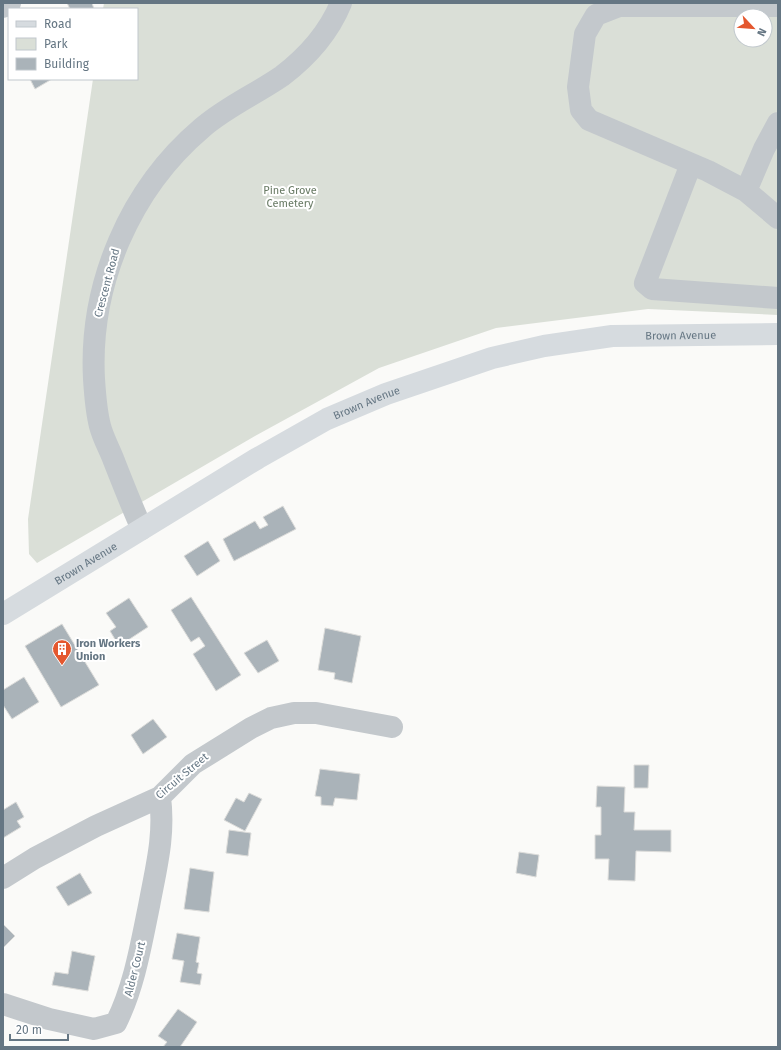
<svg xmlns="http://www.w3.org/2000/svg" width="781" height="1050" viewBox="0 0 781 1050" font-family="'Fira Sans',sans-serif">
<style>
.green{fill:#dadfd7;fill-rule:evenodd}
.building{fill:#aab3b9;stroke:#dcdcda}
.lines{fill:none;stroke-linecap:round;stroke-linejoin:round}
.minor{stroke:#c3c8cc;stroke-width:22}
.major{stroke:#d6dbdf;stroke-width:22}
.labels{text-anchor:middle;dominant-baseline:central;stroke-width:4;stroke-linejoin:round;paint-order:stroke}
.park-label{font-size:11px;fill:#687a64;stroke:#fff}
.street-label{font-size:11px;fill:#657683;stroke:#fff}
.poi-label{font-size:11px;font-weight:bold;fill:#657683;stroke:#fff;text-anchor:start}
</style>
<rect width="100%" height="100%" fill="#fafaf8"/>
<!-- green -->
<path class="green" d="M 104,3 L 778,3 L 778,315 L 648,309 L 496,328 L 379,368 L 255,436 L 37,563 L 29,554 L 28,519 L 93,79 L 137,79 L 137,9 L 103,9 ZM 741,16 L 765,16 L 765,40 L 741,40 Z"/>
<!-- building -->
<path class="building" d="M 67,3 L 92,3 L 94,9 L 70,9 Z
M 30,79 L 52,79 L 35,89 Z
M 283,506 L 296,529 L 234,561 L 223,539 L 255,521 L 260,529 L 268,525 L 263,517 Z
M 208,541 L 220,561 L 197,576 L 184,556 Z
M 191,597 L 241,675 L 216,691 L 193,654 L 205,646 L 199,637 L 191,642 L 171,610 Z
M 129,598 L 148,627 L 119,646 L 110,631 L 116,627 L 106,613 Z
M 62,624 L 99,685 L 61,707 L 25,646 Z
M 325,628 L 361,636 L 352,683 L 334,679 L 335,673 L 318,670 Z
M 267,640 L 279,661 L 258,673 L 244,653 Z
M 24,677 L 39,702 L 12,719 L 3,705 L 3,690 Z
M 153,719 L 167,737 L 143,754 L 131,735 Z
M 634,765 L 649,765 L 648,788 L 634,788 Z
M 320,769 L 360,774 L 357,800 L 335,798 L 333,806 L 321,805 L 321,797 L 315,796 Z
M 597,786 L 625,787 L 624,812 L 635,812 L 634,830 L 671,830 L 671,852 L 636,851 L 635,881 L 608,880 L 609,859 L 595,859 L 595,835 L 601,835 L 601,807 L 596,807 Z
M 249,793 L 262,799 L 245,831 L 224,820 L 236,798 L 244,802 Z
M 16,802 L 24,817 L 17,821 L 21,827 L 3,838 L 3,810 Z
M 229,830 L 251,833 L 248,856 L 226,853 Z
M 519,852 L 539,855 L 536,877 L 516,873 Z
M 190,868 L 214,872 L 209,912 L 184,909 Z
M 80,873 L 92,893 L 68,906 L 56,887 Z
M 3,924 L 15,936 L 3,948 Z
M 177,933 L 200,937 L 196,962 L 199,963 L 197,973 L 202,974 L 200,985 L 180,982 L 184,961 L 172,959 Z
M 72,951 L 95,956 L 88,991 L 52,985 L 55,972 L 68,974 Z
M 178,1009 L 197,1022 L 180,1047 L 163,1047 L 167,1042 L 158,1036 Z"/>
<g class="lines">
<!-- minor -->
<path class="minor" d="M 778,6 L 619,6 L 596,15 L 585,34 L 578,87 L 581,110 L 589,120 L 708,171 L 746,191 L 778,218
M 3,7 L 10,3
M 691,164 L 645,283 L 652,289 L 778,298
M 746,191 L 764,149 L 778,123
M 142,529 C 132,507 123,484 114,461 C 110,450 103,438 100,426 C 96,411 95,394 94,379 C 89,284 130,189 202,128 C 226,107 256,94 282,76 C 307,57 329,32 341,3
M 3,878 L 35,858 L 96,826 L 160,797 L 193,764 L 251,728 L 271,718 L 294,713 L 316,713 L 392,727
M 3,1004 L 49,1019 L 94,1029 L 116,1023 C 134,987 141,945 149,906 C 156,868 165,836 160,797"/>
<!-- major -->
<path class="major" id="s1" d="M 3,614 L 258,458 L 327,419 L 386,394 L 492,358 L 544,346 L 612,336 L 778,334"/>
</g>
<!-- icons -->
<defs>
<g id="building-pin" transform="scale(1)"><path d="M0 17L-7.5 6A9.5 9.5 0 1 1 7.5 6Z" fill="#e4572e" stroke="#fff"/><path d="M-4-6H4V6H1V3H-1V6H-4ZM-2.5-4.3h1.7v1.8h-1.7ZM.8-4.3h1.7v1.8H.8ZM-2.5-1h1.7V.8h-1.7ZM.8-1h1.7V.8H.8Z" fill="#fff"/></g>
</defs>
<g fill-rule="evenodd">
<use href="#building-pin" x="62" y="649"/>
</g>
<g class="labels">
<!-- park labels -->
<g class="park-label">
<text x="290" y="190">Pine Grove<tspan x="290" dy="13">Cemetery</tspan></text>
</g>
<!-- street labels -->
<g class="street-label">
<text transform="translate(107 283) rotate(-75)">Crescent Road</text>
<text stroke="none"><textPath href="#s1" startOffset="745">Brown Avenue</textPath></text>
<text stroke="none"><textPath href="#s1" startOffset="421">Brown Avenue</textPath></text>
<text stroke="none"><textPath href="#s1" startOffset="97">Brown Avenue</textPath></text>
<text transform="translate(182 776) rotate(-40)">Circuit Street</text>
<text transform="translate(135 969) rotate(-76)">Alder Court</text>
</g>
<!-- poi labels -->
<g class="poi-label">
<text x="76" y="643">Iron Workers<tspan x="76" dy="13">Union</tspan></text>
</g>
</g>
<!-- border -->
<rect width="781" height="1050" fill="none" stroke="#657683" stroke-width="8"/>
<!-- legend -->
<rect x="8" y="8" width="130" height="72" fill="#ffffff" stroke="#c1c8cd"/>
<rect x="16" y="21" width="20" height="6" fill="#d6dbdf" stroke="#c1c8cd"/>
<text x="44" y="28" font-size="12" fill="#657683">Road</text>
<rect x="16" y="38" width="20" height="12" fill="#dadfd7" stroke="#c1c8cd"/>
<text x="44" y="48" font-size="12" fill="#657683">Park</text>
<rect x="16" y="58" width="20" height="12" fill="#aab3b9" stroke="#c1c8cd"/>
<text x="44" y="68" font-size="12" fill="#657683">Building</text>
<!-- north arrow -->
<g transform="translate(753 28) rotate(116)"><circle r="19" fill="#ffffff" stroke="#c1c8cd"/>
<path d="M0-3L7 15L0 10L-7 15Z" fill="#e4572e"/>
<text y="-6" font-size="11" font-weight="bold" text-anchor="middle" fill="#657683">N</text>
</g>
<!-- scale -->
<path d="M10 1034v6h58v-6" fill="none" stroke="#657683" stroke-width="2"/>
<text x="16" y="1034" font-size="12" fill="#657683" stroke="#ffffff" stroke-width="3" paint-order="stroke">20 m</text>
</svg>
